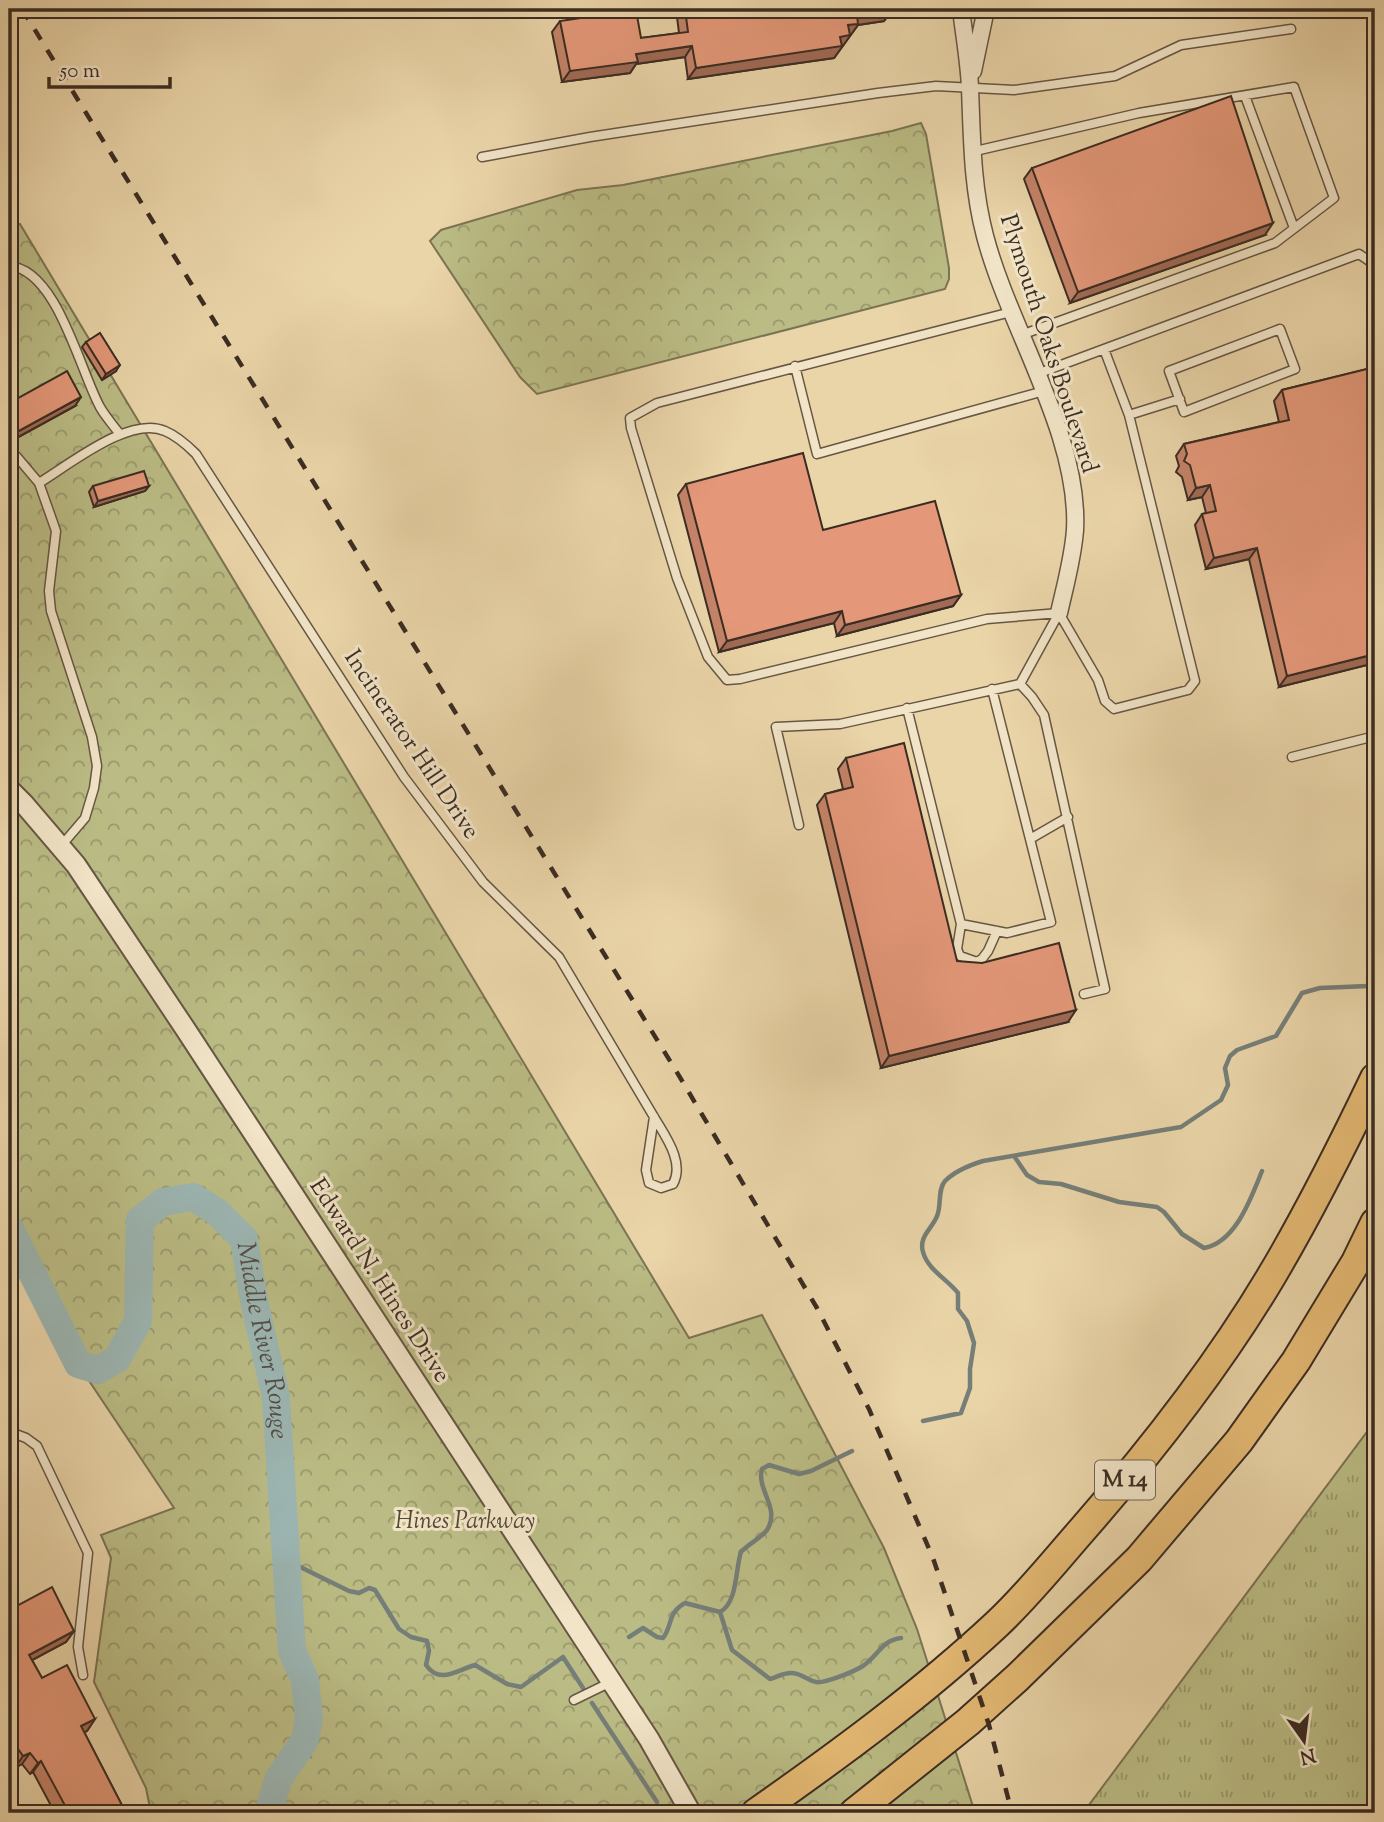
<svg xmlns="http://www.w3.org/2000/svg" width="1384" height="1822" viewBox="0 0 1384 1822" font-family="'Sorts Mill Goudy',serif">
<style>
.grass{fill:url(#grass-tufts);stroke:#7b7454;stroke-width:2}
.forest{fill:url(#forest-crowns);stroke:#7b7454;stroke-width:2}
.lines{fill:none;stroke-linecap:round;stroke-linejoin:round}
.stream{stroke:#757f79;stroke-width:4.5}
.river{stroke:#9cb6b3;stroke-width:28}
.service-casing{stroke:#675644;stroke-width:11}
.minor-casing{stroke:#675644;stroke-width:19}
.tertiary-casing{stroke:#675644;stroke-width:23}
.motorway-casing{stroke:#3b2c23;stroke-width:32}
.service{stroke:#f1e4c7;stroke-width:8}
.minor{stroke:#f1e4c7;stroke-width:16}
.tertiary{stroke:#f1e4c7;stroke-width:19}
.motorway{stroke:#e5ba74;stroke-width:28}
.rail{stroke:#3b2c23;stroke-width:4.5;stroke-dasharray:12 12;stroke-linecap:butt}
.wall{fill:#c48368;stroke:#3b2c23;stroke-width:2}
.shaded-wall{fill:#a06a55;stroke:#3b2c23;stroke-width:2}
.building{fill:#e49879;stroke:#3b2c23;stroke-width:2}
.labels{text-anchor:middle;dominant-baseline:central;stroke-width:6;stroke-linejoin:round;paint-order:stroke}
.shield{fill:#f1e4c7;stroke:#726354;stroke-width:2}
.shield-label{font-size:23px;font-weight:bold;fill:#3b2c23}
.street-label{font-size:24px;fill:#3b2c23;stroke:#f1e4c7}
.park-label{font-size:24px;font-style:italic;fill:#554937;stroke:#f1e4c7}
.water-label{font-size:26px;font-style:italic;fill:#534e47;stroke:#f1e4c7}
</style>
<defs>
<pattern id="grass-tufts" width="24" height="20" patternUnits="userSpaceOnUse" patternTransform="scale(1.75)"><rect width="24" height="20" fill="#bbbc85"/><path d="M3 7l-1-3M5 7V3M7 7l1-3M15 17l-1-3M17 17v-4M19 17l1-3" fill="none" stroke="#99996c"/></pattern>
<pattern id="forest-crowns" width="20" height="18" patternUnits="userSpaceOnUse" patternTransform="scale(1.75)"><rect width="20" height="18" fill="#bbbc85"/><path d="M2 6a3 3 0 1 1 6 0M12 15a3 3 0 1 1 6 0" fill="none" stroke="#99996c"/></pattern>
</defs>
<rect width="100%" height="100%" fill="#ead5a9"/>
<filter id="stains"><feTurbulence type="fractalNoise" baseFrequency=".00286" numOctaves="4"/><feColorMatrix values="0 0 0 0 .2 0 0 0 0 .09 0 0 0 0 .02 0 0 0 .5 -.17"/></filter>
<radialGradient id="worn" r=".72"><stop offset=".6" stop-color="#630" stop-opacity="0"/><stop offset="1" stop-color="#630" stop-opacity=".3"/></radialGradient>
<!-- grass -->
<path class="grass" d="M 1375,1421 L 1375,1813 L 1083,1813 Z"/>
<!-- forest -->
<path class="forest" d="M 921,123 L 926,134 L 949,268 L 949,279 L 945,289 L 537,394 L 520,377 L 430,241 L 441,230 L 577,190 L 623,185 L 892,131 Z
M 20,224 L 689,1338 L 762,1315 L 884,1548 L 917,1629 L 975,1813 L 151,1813 L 146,1788 L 94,1682 L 111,1558 L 101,1535 L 174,1508 L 9,1261 L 9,227 Z"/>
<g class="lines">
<!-- stream -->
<path class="stream" d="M 1014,1156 L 1027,1175 L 1039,1182 L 1061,1184 L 1119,1202 L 1157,1207 L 1164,1212 L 1182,1234 L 1204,1248 C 1236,1242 1251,1198 1262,1171
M 923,1421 L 961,1413 L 970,1388 L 970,1369 L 974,1343 L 967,1321 L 958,1309 L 958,1293 C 947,1279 928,1270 923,1252 C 918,1235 935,1227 938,1213 C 941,1203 938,1189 945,1181 C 954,1172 970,1165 983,1161 L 1181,1127 L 1221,1100 L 1228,1085 L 1225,1068 L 1230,1056 L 1237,1050 L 1276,1036 L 1302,993 L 1320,988 L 1368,986
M 286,1560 L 349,1591 L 359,1593 L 369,1588 L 375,1590 L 399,1629 L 411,1637 L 427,1641 L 429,1651 L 426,1665 C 440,1685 457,1670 475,1665 L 507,1684 L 521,1687 L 563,1657 L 583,1688
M 720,1612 C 738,1602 735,1570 741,1552 C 748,1544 760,1539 767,1530 C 781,1508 756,1490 762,1469 L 769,1465 L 799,1474 L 811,1471 L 852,1451
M 720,1612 L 732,1650 L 770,1679 C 777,1677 783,1673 791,1673 C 801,1673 807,1680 816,1682 C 824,1684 855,1671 863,1666 C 878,1656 882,1640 901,1638
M 629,1637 L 643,1628 L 657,1637 L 663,1638 C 673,1625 667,1613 685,1603 L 720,1612
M 592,1703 L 657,1802"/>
<!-- river -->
<path class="river" id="s1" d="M 9,1227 L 78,1364 L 98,1370 L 117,1359 L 138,1321 L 140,1220 L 163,1202 L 193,1197 L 217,1212 L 244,1239 L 254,1301 L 276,1397 L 292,1651 L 305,1680 L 309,1718 L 305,1740 L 279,1778 L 268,1813"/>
<!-- service casing -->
<g class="service-casing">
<path id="service" d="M 1245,96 L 1294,228
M 971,152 L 1139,113 L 1294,87 L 1334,198 L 1275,243 L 1021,335
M 482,157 L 590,137 L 878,93 L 936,86 L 1014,90 L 1115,76 L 1181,45 L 1291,29
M 9,266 C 57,269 80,371 100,407 C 105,416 113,425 119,433
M 1011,312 L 657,403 L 630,418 L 631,428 L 677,578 L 708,657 L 727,680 L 740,679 L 987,619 L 1059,613
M 1280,329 L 1295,369 L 1184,412 L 1169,371 Z
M 795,366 L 817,454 L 1044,391
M 1037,374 L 1359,254 L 1375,265
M 1129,415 L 1180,399
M 9,451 L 17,457 L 39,483 L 56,531 L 49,591 L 51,611 L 92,737 L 97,766 L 94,788 L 85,818 L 61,846
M 39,483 C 69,465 130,415 165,431 C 177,436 187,445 196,454 L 404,777 L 483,882 L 559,957 L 654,1117 C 665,1136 685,1162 673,1184 L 661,1188 L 649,1183 L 646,1170 L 654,1117
M 1059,613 L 1098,680 L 1105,701 L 1114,709 L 1188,690 L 1195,681 L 1129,415 L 1104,349
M 1020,684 L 1032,697 L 1044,715 L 1105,989 L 1084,994
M 907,708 L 961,924 L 957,949 L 960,956 L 977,962 L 982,959 L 988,951 L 997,931
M 1292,757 L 1375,736
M 799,825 L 776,727 L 840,724 L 1020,684 L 1059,613
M 1030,839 L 1068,817
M 961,924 L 1007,933 L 1051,922 L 992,689
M 13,1433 L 26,1438 L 37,1446 L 88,1553 L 78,1647 L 83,1675
M 574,1700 L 611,1682
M 9,1799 L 16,1813"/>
</g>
<!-- minor casing -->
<g class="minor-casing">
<path id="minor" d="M 961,9 C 964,35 969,62 970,88 C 972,138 972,187 985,236 C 1009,328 1080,435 1075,530 C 1073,558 1065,586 1059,613
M 973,71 L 986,9"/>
</g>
<!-- tertiary casing -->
<g class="tertiary-casing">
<path id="tertiary" d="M 9,789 L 24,804 L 76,865 L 186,1030 L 649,1739 L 691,1813"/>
</g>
<!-- motorway casing -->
<g class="motorway-casing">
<path id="motorway" d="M 756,1813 C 840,1754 922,1694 997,1624 C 1028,1595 1055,1561 1083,1529 C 1152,1450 1218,1366 1272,1275 C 1310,1211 1343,1145 1375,1078
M 854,1813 L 968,1722 L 1017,1678 L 1139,1559 L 1239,1441 L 1296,1361 L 1356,1262 L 1375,1223"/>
</g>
<!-- service -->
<use href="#service" class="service"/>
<!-- minor -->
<use href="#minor" class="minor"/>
<!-- tertiary -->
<use href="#tertiary" class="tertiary"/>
<!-- motorway -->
<use href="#motorway" class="motorway"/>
<!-- rail -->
<path class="rail" d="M 22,9 L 675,1069 L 817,1308 L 869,1409 L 933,1558 L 989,1725 L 1012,1813"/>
</g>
<!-- wall -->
<path class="wall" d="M 676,9 L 892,9 L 892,10 L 884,21 L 858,25 L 834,58 L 688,79 L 685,57 L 636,64 L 630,73 L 562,82 L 552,32 L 560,21 L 641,38 L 679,33 Z
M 1032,168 L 1265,235 L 1070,303 L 1024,179 Z
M 86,342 L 116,371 L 102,380 L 82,347 Z
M 1375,367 L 1375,663 L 1279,687 L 1249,559 L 1206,569 L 1195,525 L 1202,514 L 1206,513 L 1202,497 L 1188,500 L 1182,477 L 1176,472 L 1179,466 L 1176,456 L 1184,444 L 1279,422 L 1274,401 L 1282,390 Z
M 9,403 L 75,406 L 11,441 L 9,436 Z
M 686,484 L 823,530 L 961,595 L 953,606 L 837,636 L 834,623 L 719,652 L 678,495 Z
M 93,486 L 149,486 L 145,491 L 94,507 L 89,492 Z
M 846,758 L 957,961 L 1068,1022 L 881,1068 L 817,805 L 825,794 L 843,789 L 838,769 Z
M 9,1610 L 74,1631 L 66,1642 L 32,1660 L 42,1678 L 95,1719 L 87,1731 L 84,1732 L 126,1813 L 55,1813 L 33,1772 L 30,1774 L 22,1764 L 15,1768 L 9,1759 Z"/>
<!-- shaded-wall -->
<path class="shaded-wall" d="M 892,10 L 884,21 L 858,25 L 834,58 L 688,79 L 696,68 L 840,37 L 857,15 Z
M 692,46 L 685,57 L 636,64 L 630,73 L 562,82 L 570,71 L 636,54 Z
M 1273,223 L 1265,235 L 1070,303 L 1078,292 Z
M 120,365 L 116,371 L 102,380 L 106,374 Z
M 81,397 L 75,406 L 11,441 L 17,432 Z
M 1210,485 L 1202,497 L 1188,500 L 1196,488 Z
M 149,486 L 145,491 L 94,507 L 98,501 Z
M 1257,548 L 1249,559 L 1206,569 L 1214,558 Z
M 961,595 L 953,606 L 837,636 L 845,625 Z
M 842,611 L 834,623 L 719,652 L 727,641 Z
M 1375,654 L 1375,663 L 1279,687 L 1287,676 Z
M 1076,1010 L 1068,1022 L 881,1068 L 889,1056 Z
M 17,1518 L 9,1529 L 9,1522 Z
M 74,1631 L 66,1642 L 21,1666 L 29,1655 Z
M 95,1719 L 87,1731 L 73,1738 L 81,1726 Z
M 30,1753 L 22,1764 L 15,1768 L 23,1756 Z
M 41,1761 L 33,1772 L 30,1774 L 38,1763 Z"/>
<!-- building -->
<path class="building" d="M 685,9 L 892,9 L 892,10 L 857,15 L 858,24 L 848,25 L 850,35 L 840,37 L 842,46 L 696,68 L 692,46 L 636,54 L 638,62 L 570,71 L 560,21 L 636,10 L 641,38 L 688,32 Z
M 1231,96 L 1273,223 L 1078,292 L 1032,168 Z
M 100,333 L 120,365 L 106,374 L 86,342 Z
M 1375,367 L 1375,654 L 1287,676 L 1257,548 L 1214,558 L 1202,514 L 1216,511 L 1210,485 L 1196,488 L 1190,465 L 1184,461 L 1187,454 L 1184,444 L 1289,420 L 1282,390 Z
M 67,371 L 81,397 L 17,432 L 9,417 L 9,403 Z
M 803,453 L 823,530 L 935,501 L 961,595 L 845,625 L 842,611 L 727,641 L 686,484 Z
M 144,471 L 149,486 L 98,501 L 93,486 Z
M 904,743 L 957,961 L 982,963 L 1059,943 L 1076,1010 L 889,1056 L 825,794 L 853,787 L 846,758 Z
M 9,1489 L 18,1506 L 12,1509 L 17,1518 L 9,1522 Z
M 52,1587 L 74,1631 L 29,1655 L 42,1678 L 67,1665 L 95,1719 L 81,1726 L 126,1813 L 69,1813 L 41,1761 L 38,1763 L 30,1753 L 23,1756 L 14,1743 L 9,1746 L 9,1610 Z"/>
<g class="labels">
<!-- shield labels -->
<rect class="shield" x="1095" y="1460.5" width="60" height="39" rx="5"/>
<g class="shield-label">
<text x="1125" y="1480">M 14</text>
</g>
<!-- street labels -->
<g class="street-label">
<text transform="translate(1048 344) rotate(72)">Plymouth Oaks Boulevard</text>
<text transform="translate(411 745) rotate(56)">Incinerator Hill Drive</text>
<text transform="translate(379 1281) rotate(57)">Edward N. Hines Drive</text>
</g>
<!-- park labels -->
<g class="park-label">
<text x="465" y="1522">Hines Parkway</text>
</g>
<!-- water labels -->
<g class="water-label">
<text stroke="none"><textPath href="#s1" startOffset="570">Middle River Rouge</textPath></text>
</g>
</g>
<!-- margin -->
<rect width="1384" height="1822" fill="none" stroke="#ead5a9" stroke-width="35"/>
<rect x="10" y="10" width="1363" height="1801" fill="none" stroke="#3b2c23" stroke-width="3.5"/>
<rect x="18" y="18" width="1349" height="1787" fill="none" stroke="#3b2c23" stroke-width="2"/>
<!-- north arrow -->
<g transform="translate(1304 1741) rotate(166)" stroke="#f1e4c7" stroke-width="5" paint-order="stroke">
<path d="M0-5L12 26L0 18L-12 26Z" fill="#3b2c23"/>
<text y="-10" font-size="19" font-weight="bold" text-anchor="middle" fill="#3b2c23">N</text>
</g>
<!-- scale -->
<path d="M49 77v10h121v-10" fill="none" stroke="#3b2c23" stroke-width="3.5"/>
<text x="60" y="77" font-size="21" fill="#3b2c23" stroke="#f1e4c7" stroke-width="5" paint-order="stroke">50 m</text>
<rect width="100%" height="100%" filter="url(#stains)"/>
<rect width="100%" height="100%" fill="url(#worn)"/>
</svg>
